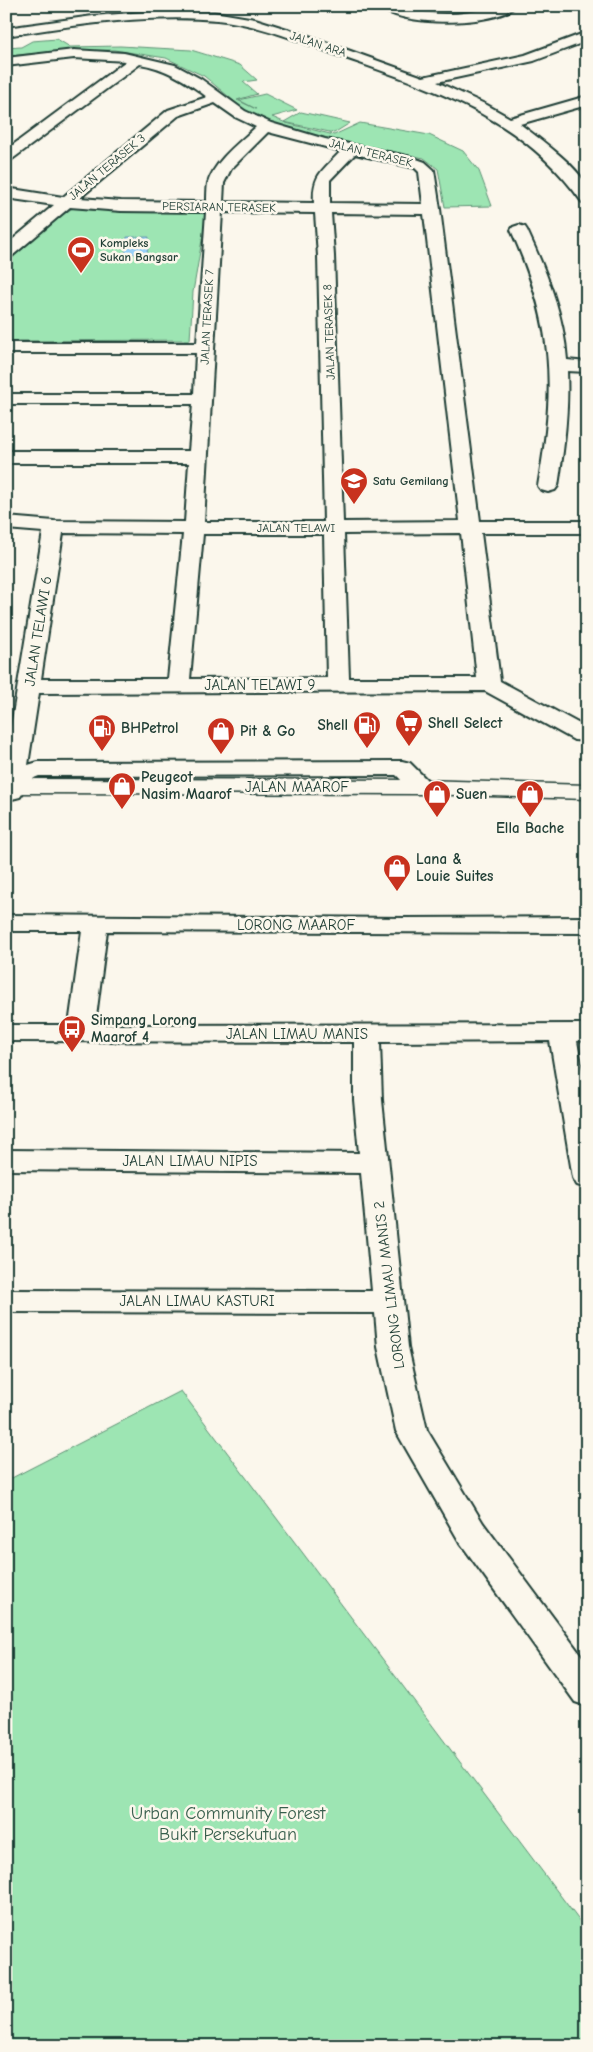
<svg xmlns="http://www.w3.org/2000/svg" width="593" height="2052" viewBox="0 0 593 2052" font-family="'Comic Neue',sans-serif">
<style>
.green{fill:#9de5b3;stroke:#5e9174}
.water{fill:#99d0f8;stroke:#6895aa}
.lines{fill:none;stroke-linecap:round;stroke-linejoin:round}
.minor-casing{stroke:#1f3d34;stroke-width:4}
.major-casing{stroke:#1f3d34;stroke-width:3}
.minor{fill:#fbf7ec;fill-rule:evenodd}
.major{fill:#fbf7ec;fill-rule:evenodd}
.labels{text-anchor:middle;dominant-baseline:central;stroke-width:5;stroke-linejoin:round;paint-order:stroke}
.far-street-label{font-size:12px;fill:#1f3d34;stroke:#fbf7ec}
.far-poi-label{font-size:12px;font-weight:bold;fill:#1f3d34;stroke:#fbf7ec;text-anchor:start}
.street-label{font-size:15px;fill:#1f3d34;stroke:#fbf7ec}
.poi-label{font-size:15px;font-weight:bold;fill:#1f3d34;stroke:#fbf7ec;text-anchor:start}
.near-park-label{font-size:18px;fill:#385f4d;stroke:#fbf7ec}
</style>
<rect width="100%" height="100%" fill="#fbf7ec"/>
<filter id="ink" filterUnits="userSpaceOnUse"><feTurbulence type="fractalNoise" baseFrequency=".02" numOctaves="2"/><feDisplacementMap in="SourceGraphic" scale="10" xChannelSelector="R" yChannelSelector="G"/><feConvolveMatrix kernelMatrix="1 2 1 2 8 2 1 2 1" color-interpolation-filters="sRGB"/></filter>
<g filter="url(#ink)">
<!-- green -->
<path class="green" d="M 426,6 L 502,6 L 460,15 L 419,14 Z
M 57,39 L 70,47 L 120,46 L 191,50 L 240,65 L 257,80 L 243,82 L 257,94 L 237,100 L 256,109 L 239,100 L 265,94 L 297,110 L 272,117 L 286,123 L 334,135 L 360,123 L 429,135 L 463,151 L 479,171 L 492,206 L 445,207 L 438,169 L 424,158 L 289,130 L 253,117 L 204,76 L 166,58 L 114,50 L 60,51 L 9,56 L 6,54 L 6,48 L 21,47 L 32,41 Z
M 301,112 L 350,123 L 334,133 L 284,122 Z
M 75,206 L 207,211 L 193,292 L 190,340 L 6,341 L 6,263 L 60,217 Z
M 181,1391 L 587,1931 L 587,2046 L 6,2046 L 6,1481 Z"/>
<!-- water -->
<path class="water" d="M 127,237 L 149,237 L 147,254 L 125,254 Z"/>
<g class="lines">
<!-- minor casing -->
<g class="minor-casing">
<path id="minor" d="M 379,6 C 401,6 422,14 445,14 C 469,15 491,6 515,6 C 497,27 397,27 379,6 Z
M 158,11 L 214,12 L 255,19 L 303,34 L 423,77 L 525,55 L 587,32 L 587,41 L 534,61 L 437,82 L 487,105 L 510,118 L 587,96 L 587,105 L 520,124 C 536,136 582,169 587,188 C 588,192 587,199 587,204 L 582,202 C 521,115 432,89 337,55 C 298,41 259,24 217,20 C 147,14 75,25 6,36 L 6,28 L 93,16 Z
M 74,50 L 124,53 L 175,65 L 201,79 L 245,111 L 271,123 L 325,139 L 411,157 L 425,162 L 434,170 L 440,209 L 480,521 L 587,521 L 587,533 L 481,533 L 500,681 L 587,728 L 587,741 L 574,740 L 485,691 L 39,693 L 28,765 L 38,762 L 402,761 L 410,763 L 434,787 L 430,792 C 414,796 407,785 396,775 L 39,776 C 28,779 26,789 20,797 L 12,799 L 6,798 L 6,757 L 43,532 L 6,529 L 6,517 L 54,521 L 185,522 L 189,463 L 6,463 L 6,451 L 189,451 L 193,404 L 6,404 L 6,394 L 194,394 L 196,353 L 6,353 L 6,343 L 197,343 L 206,212 L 121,211 L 70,207 L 12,256 L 6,258 L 6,245 L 54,205 L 6,198 L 6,188 L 63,197 L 168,110 L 207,97 C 187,81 165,68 140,64 L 11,160 L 6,161 L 6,150 L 126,61 L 74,58 L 6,66 L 6,58 ZM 215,103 L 235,117 L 256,127 C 240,142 215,160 208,183 C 207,189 207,196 207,202 L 121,201 L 80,198 L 178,116 ZM 268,132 L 341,151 C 323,171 312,174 314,203 L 223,202 L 224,183 L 231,169 ZM 355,154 L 415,168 L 419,172 L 423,204 L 330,203 L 330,180 ZM 222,212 L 315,213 L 318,256 L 324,522 L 204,522 ZM 331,213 L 424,214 L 460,521 L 343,522 L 334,256 ZM 63,533 L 183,534 L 168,679 L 41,679 ZM 461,533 L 477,678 L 349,678 L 344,534 ZM 203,534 L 324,534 L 327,678 L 190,679 Z
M 519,225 L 525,227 L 527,230 C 546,271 564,314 567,360 L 587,362 L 587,372 L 567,371 C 569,410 564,448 558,486 L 555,490 L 548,492 L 541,490 L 538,486 C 556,384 554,326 511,230 L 513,227 Z
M 6,915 L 405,918 L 587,917 L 587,933 L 107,931 L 95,1025 L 587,1024 L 587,1040 L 577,1041 L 587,1097 L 587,1188 L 577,1185 L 573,1178 L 550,1041 L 380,1042 L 382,1100 L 408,1347 L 427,1430 L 483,1523 L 587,1663 L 587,1706 L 575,1702 L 459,1541 L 401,1440 L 396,1431 L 378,1347 L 375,1313 L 6,1312 L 6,1290 L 372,1291 L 361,1173 L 6,1170 L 6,1150 L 359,1153 L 354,1100 L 354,1042 L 6,1041 L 6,1025 L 69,1025 L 82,931 L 6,931 Z"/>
</g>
<!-- major casing -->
<g class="major-casing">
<path id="major" d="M 6,779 L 422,780 L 587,785 L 587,799 L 422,794 L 6,793 Z"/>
</g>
<!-- minor -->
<use href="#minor" class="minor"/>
<!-- major -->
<use href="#major" class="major"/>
</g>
</g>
<!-- icons -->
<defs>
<g id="stadium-pin" transform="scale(1.4375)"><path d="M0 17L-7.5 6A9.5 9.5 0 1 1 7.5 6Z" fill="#c8321e" stroke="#fbf7ec"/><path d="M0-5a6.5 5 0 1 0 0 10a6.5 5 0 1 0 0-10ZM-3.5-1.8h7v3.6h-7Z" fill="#fff"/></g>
<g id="school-pin" transform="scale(1.4375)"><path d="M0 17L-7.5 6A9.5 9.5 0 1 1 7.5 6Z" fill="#c8321e" stroke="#fbf7ec"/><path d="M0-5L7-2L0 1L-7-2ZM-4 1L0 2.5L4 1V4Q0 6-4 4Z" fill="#fff"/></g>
<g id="supermarket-pin" transform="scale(1.4375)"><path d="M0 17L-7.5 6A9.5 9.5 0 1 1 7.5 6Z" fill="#c8321e" stroke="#fbf7ec"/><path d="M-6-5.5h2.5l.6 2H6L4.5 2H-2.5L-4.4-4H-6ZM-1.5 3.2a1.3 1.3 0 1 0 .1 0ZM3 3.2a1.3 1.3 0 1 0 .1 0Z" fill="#fff"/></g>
<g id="fuel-pin" transform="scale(1.4375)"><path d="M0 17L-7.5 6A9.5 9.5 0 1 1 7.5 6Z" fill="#c8321e" stroke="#fbf7ec"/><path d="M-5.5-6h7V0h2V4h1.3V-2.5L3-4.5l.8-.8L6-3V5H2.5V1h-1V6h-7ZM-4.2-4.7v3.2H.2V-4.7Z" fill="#fff"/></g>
<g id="shop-pin" transform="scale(1.4375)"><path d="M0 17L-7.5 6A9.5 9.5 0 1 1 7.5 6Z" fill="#c8321e" stroke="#fbf7ec"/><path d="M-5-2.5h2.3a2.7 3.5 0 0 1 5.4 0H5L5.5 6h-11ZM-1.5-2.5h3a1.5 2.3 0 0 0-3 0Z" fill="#fff"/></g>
<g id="bus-pin" transform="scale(1.4375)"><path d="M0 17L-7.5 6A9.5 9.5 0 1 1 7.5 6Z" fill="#c8321e" stroke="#fbf7ec"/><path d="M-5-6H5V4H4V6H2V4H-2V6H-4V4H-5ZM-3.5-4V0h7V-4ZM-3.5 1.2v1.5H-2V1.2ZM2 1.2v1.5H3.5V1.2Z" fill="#fff"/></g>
</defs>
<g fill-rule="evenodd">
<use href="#stadium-pin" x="81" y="250"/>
<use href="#school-pin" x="354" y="481"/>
<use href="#supermarket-pin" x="409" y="723"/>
<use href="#fuel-pin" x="367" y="725"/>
<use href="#fuel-pin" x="102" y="728"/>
<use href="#shop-pin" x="221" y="731"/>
<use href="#shop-pin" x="122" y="786"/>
<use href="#shop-pin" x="437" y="794"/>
<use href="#shop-pin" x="530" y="794"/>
<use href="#shop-pin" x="397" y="868"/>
<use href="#bus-pin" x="72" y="1029"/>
</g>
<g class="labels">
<!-- far-street labels -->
<g class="far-street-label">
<text transform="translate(318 44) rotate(18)">JALAN ARA</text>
<text transform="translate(371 153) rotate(14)">JALAN TERASEK</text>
<text transform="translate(107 167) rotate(-40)">JALAN TERASEK 3</text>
<text transform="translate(219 207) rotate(1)">PERSIARAN TERASEK</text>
<text transform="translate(207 317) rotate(-87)">JALAN TERASEK 7</text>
<text transform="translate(329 332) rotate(-92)">JALAN TERASEK 8</text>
<text x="296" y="528">JALAN TELAWI</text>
</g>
<!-- far-poi labels -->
<g class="far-poi-label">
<text x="100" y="243">Kompleks<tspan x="100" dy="14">Sukan Bangsar</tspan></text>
<text x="373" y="481">Satu Gemilang</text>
</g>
<!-- street labels -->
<g class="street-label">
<text transform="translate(38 631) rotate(-81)">JALAN TELAWI 6</text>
<text x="260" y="685">JALAN TELAWI 9</text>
<text x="297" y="787">JALAN MAAROF</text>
<text x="296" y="925">LORONG MAAROF</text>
<text x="297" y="1034">JALAN LIMAU MANIS</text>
<text x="190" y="1161">JALAN LIMAU NIPIS</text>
<text transform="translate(389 1285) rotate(-97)">LORONG LIMAU MANIS 2</text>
<text x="197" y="1301">JALAN LIMAU KASTURI</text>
</g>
<!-- poi labels -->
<g class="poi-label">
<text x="428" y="723">Shell Select</text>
<text x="348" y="725" text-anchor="end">Shell</text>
<text x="121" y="728">BHPetrol</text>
<text x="240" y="731">Pit &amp; Go</text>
<text x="141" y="777">Peugeot<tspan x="141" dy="17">Nasim Maarof</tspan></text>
<text x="456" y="794">Suen</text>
<text x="530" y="828" text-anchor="middle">Ella Bache</text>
<text x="416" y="859">Lana &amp;<tspan x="416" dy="17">Louie Suites</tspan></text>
<text x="91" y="1020">Simpang Lorong<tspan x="91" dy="17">Maarof 4</tspan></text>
</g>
<!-- near-park labels -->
<g class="near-park-label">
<text x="228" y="1813">Urban Community Forest<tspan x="228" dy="21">Bukit Persekutuan</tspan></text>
</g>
</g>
<!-- margin -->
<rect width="593" height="2052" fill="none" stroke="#fbf7ec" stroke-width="25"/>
<rect x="12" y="12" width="568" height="2027" fill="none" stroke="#1f3d34" stroke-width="2" filter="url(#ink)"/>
</svg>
